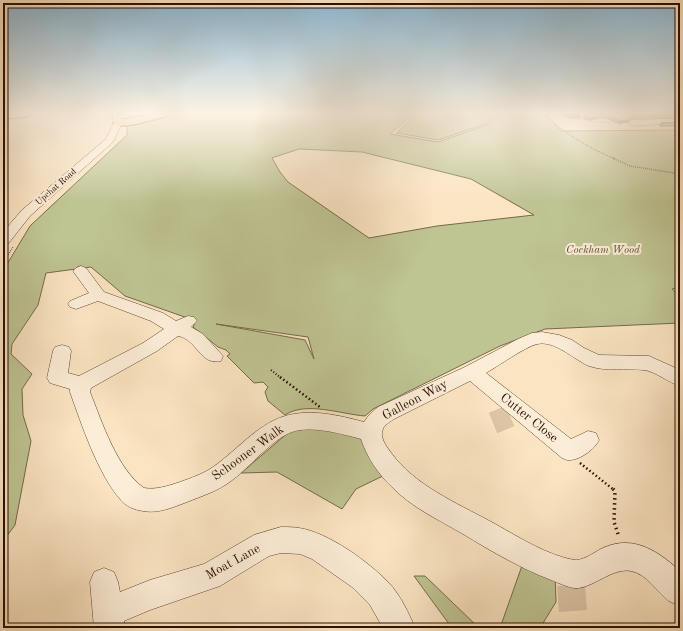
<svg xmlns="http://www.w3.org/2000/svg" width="683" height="631" viewBox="0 0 683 631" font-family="'Old Standard TT',serif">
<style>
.green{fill:#bfc493;stroke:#75694a;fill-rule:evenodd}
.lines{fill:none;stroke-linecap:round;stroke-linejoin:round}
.minor-tunnel-far1{stroke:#dcc4a5;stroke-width:22;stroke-dasharray:22 11;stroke-linecap:butt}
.minor-tunnel{stroke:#dcc4a5;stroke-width:28;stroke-dasharray:28 14;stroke-linecap:butt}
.minor-casing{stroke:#5f4430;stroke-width:1}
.major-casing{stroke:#2b0e00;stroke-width:2}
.path-far4{stroke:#2b0e00;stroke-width:1;stroke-dasharray:0.5 1;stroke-linecap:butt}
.path-far3{stroke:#2b0e00;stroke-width:1.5;stroke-dasharray:0.5 1.5;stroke-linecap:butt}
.path-far2{stroke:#2b0e00;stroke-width:2;stroke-dasharray:1 2;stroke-linecap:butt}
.path-far1{stroke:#2b0e00;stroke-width:2.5;stroke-dasharray:1.5 2.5;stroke-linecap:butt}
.path{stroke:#2b0e00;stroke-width:3.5;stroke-dasharray:1.5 3.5;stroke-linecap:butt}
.minor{fill:#fcedd7;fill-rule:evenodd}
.major{fill:#eec281;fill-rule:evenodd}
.wall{fill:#b97f62;stroke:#2b0e00}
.shaded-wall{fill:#966850;stroke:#2b0e00}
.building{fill:#d79472;stroke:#2b0e00}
.labels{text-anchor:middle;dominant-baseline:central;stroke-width:4;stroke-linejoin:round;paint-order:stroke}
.far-street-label{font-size:9px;fill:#2b0e00;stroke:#fcedd7}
.park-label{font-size:11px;font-style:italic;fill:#5f4e33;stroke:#fcedd7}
.near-street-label{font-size:13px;fill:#2b0e00;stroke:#fcedd7}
</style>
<rect width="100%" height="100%" fill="#fbe4c2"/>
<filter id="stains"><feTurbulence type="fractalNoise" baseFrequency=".005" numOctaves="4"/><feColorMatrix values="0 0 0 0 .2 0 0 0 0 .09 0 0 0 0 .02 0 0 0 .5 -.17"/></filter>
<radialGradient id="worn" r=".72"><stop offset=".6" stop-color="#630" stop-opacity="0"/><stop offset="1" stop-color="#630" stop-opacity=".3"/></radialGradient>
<!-- green -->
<path class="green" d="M 174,114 L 413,114 L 390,134 L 438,142 L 490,124 L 493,114 L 546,114 L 561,131 L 680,130 L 680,287 L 672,289 L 680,296 L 680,323 L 545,329 L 500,346 L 373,409 L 365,416 C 340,414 306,401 285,415 L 268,401 L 265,392 L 268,387 L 263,382 L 254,383 L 227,356 L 230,354 L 226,350 L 218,347 L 193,327 L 196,321 L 125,296 L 91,267 L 46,273 L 38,305 L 12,344 L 11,354 L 32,374 L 22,389 L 23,415 L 31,441 L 15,525 L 3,541 L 3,271 L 30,226 L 127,135 L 127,126 L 171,116 ZM 299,149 L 362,152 L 471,179 L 534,215 L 437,226 L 369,238 L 288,182 L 280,172 L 272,158 ZM 216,324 L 308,337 L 314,359 L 305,340 Z
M 415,114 L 491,114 L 488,123 L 438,140 L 397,133 Z
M 303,426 L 360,433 L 389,473 L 356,489 L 342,509 L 277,472 L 241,473 L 290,431 Z
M 3,560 L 7,628 L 3,628 Z
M 524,560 L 555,575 L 556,602 L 540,628 L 500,628 Z
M 414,576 L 425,576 L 479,628 L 452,628 Z"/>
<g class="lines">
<!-- minor-tunnel-far1 -->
<path class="minor-tunnel-far1" d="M 493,423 L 510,416"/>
<!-- minor-tunnel -->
<path class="minor-tunnel" d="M 571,585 L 573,611"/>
<!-- minor casing -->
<g class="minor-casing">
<path id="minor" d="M 112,114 L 120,114 L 122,123 L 113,142 L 30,216 L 8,244 L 3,245 L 3,232 L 22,210 L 106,139 L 114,123 Z
M 580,114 L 588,114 L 582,118 L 578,116 Z
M 680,119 L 680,123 L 632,126 L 628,123 L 632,120 Z
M 81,266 L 86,268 L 104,292 L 163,313 L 176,321 L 188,316 L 194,317 L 197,321 L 191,327 L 203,334 L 223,356 L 221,361 C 200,366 197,339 178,336 L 157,351 L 91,388 L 90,392 C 102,422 117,469 144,488 C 156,490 168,486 180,482 C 191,478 203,474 213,467 C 239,449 261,419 294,414 C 317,410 342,416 364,422 L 369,415 L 378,407 L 465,367 L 518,339 L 532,333 L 542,332 L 559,335 L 572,340 L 584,348 L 599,355 L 649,356 L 680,370 L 680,386 C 669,383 655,371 644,370 C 626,368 607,372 589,366 C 573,359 555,340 537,344 C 525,347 498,366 486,373 L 571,439 L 588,431 L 596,433 L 599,440 C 595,449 581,459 571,460 C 568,461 565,459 562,458 L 470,381 L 394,419 C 390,422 384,425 383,429 C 378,439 391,452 396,459 C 421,489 463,506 497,525 C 520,538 547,555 574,560 C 582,561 592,554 599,550 C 630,533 656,549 680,571 L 680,606 C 676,604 672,603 669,601 C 657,592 647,574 631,571 C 612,567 591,590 574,588 C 567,587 559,583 551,580 C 520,568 491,551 463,534 C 439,520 411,507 392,487 C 378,474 367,457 361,439 C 343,434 310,425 292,432 C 272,439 249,468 231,481 C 218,491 202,496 187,502 C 174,507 158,514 143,511 C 135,510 125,506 120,499 C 98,474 81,423 70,392 L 70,389 L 50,383 L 47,378 L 53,351 L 55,347 L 62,345 L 69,347 L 71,351 L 68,373 L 79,376 L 143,343 L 164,329 L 151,321 L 98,301 L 76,309 L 70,307 L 68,304 L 70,301 L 89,293 L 73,271 L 76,268 Z
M 281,527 C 287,527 293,527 299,528 C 328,532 370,563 389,583 C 400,595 409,613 415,628 L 383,628 L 370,605 L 352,587 L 312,559 L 300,554 L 281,553 L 269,556 L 220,586 L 150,610 L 124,621 L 124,628 L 94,628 L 90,582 L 94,572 L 104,568 L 114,572 L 118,582 L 120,592 L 150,580 L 204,564 L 254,535 Z"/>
</g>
<!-- major casing -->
<g class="major-casing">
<path id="major" d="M 3,114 L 32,114 L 27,117 L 3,119 Z
M 152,114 L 167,114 L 166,116 C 155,119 120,131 113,123 L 118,120 Z"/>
</g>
<!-- path-far4 -->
<path class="path-far4" d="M 544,114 C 565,134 589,148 615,159
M 587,121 L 622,124"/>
<!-- path-far3 -->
<path class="path-far3" d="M 613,158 L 630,166 L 680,174
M 3,263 L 13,247"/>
<!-- path-far2 -->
<path class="path-far2" d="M 271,370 L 281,378"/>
<!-- path-far1 -->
<path class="path-far1" d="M 280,377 L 320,407
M 580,463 L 614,490"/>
<!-- path -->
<path class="path" d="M 613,489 L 615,491 L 614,522 L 619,537"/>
<!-- minor -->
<use href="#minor" class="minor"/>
<!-- major -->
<use href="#major" class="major"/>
</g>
<!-- wall -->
<path class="wall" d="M 563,114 L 578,114 L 580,116 L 579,118 L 570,118 Z
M 588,114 L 680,114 L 680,118 L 632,118 L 627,122 L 619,123 L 603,117 L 590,120 L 584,119 L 584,116 Z
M 680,122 L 680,126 L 660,126 L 661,123 Z"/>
<!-- shaded-wall -->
<path class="shaded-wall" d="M 603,114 L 603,117 L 590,120 L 591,118 Z
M 633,116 L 632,118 L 627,122 L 619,123 L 620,121 Z"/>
<!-- building -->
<path class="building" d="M 567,114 L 577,114 L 580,116 L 570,116 Z
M 589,114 L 680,114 L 680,115 L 633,116 L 628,120 L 620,121 L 603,114 L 591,118 L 584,116 Z
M 680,122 L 680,123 L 661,123 Z"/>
<!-- sky -->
<linearGradient id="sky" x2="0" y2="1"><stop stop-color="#8bb8d4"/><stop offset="0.56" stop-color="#fdf3e4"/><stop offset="1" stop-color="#fdf3e4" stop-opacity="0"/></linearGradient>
<rect width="683" height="202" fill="url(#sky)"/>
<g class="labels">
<!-- far-street labels -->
<g class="far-street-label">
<text transform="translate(56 187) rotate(-41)">Upchat Road</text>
</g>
<!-- park labels -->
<g class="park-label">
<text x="603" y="250">Cockham Wood</text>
</g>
<!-- near-street labels -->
<g class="near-street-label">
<text transform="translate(415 400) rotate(-28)">Galleon Way</text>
<text transform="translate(529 418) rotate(39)">Cutter Close</text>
<text transform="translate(248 453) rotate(-36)">Schooner Walk</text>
<text transform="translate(233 562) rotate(-29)">Moat Lane</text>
</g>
</g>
<!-- margin -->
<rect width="683" height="631" fill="none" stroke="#fbe4c2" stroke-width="16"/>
<rect x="4" y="4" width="675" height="623" fill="none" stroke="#2b0e00" stroke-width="2"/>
<rect x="8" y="8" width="667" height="615" fill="none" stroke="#2b0e00"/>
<rect width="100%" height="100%" filter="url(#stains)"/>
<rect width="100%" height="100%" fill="url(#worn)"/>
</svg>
